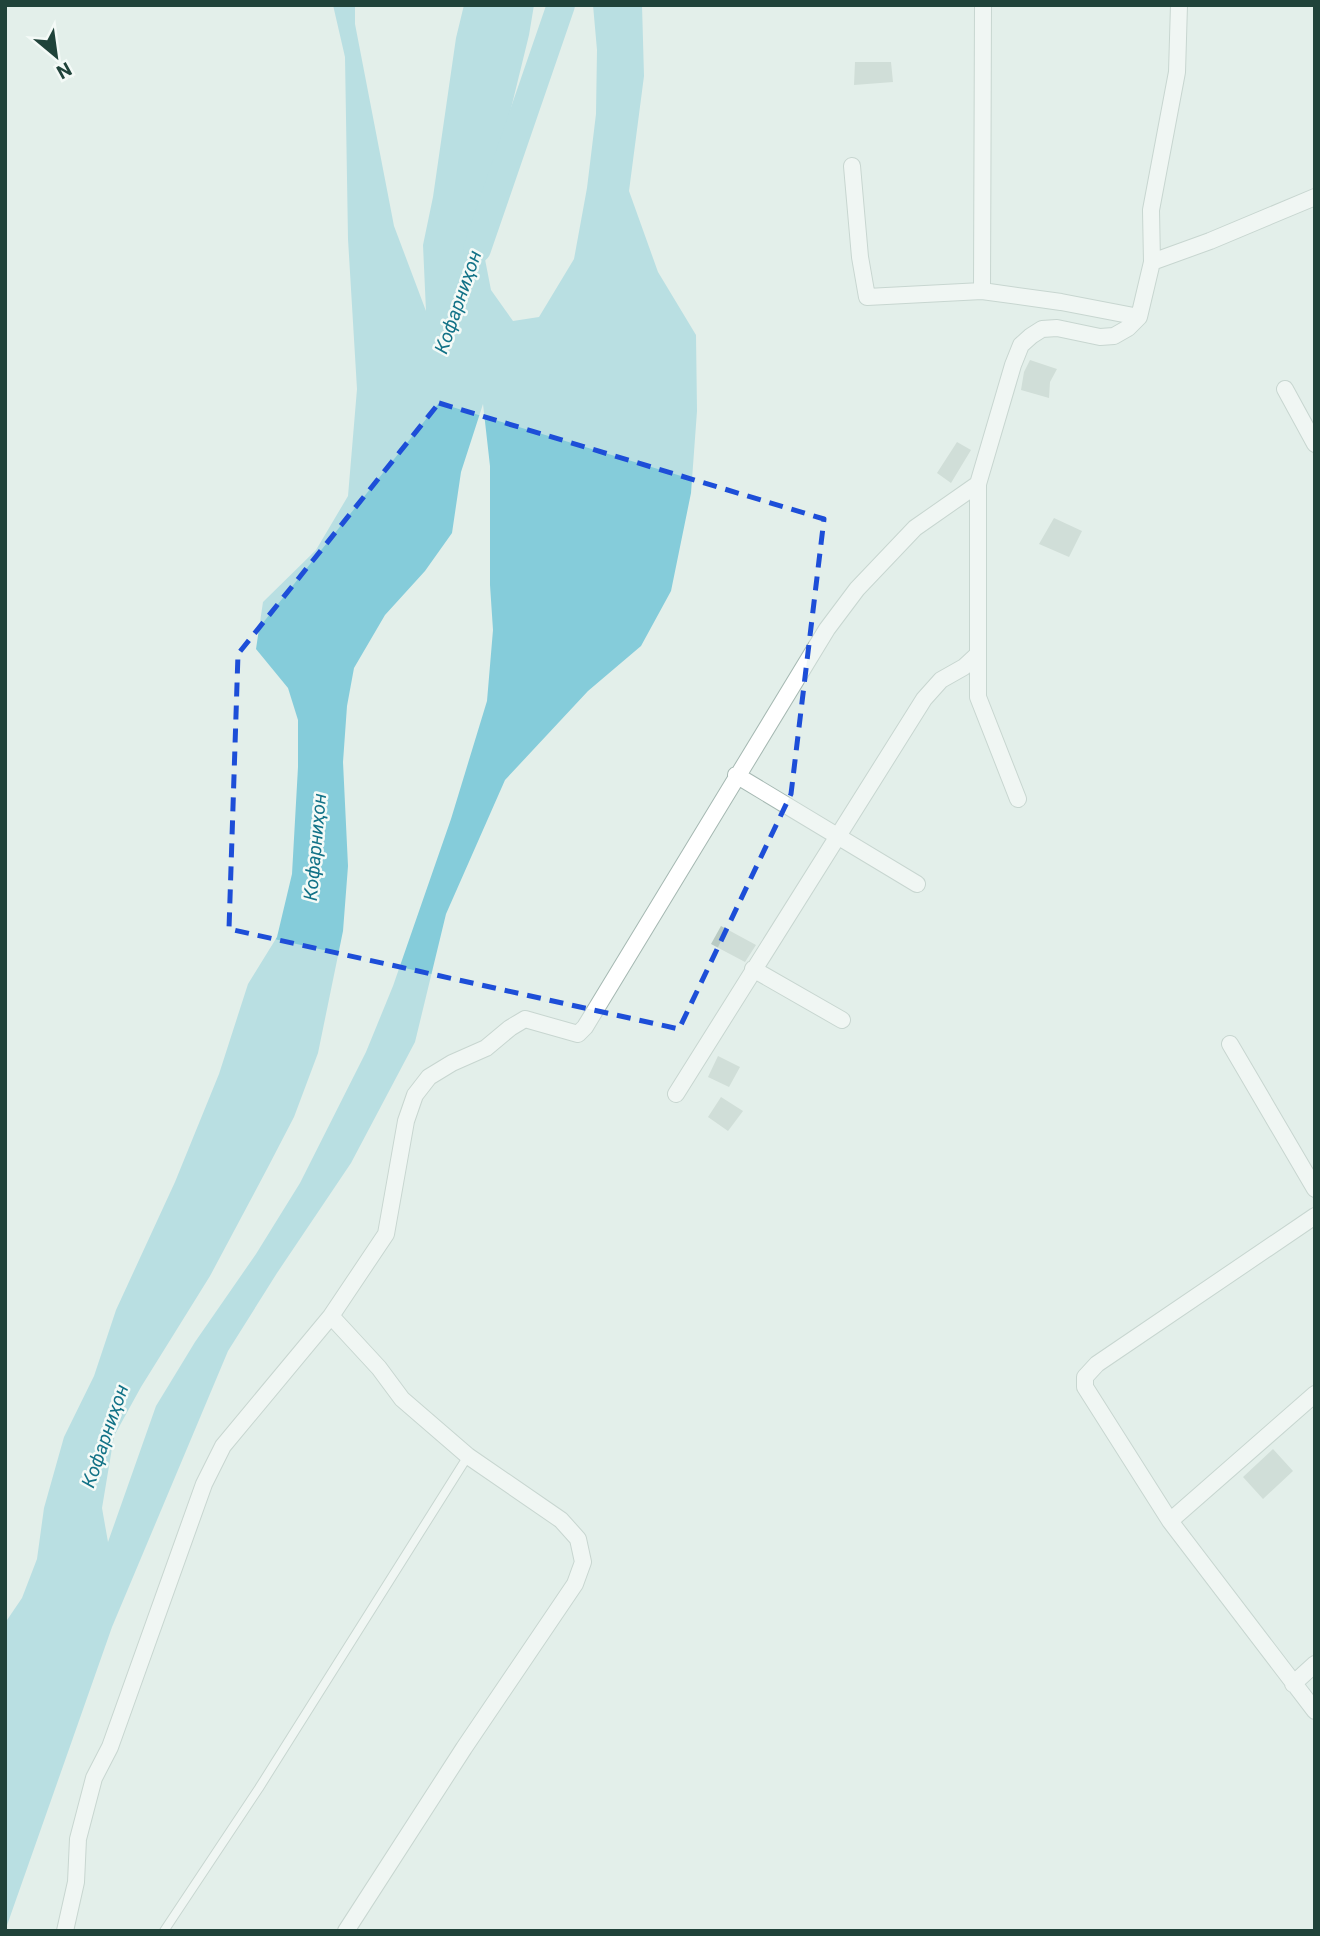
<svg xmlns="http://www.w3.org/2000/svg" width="1320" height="1936" viewBox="0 0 1320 1936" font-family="Roboto,sans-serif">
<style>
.water{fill:#85ccda;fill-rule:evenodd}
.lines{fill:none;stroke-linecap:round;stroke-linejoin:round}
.river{stroke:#85ccda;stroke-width:28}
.building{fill:#b8cac3}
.service-casing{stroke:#a5b8b2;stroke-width:10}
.minor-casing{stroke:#a5b8b2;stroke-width:18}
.service{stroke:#fff;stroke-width:8}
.minor{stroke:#fff;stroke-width:16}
.marked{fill:none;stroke:#1d4ed8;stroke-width:5;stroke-dasharray:14 9;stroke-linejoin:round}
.labels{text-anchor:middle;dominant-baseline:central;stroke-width:5;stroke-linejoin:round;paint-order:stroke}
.water-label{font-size:19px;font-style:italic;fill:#127287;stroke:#f4faf7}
</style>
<rect width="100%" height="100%" fill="#e3efea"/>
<!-- water -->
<path class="water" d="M 333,5 L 355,5 L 355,24 L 394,226 L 426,311 L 423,245 L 433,197 L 456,38 L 464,5 L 534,5 L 529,35 L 495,174 L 483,249 L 491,290 L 513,321 L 539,317 L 574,259 L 587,188 L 596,114 L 597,50 L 593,5 L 642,5 L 644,76 L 629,191 L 658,272 L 696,335 L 697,411 L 691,493 L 671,591 L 641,646 L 588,691 L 505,780 L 446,914 L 415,1042 L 351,1163 L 277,1273 L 228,1351 L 112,1627 L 5,1931 L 5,1623 L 22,1598 L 37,1559 L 44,1508 L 64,1437 L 94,1376 L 116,1310 L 175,1182 L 219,1074 L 248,984 L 277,937 L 292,874 L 298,767 L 298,720 L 288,688 L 256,649 L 263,602 L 316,550 L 348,496 L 357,389 L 348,239 L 345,57 ZM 483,404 L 490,466 L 490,585 L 493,630 L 487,701 L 451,819 L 393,986 L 366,1052 L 300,1183 L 256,1254 L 195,1342 L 156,1406 L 108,1542 L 102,1508 L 114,1436 L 141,1387 L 210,1276 L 267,1169 L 294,1117 L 318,1053 L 343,931 L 348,866 L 343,762 L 347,706 L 354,668 L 385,615 L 425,571 L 452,533 L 461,472 Z"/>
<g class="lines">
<!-- river -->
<path class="river" d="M 477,249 L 561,5"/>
</g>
<!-- building -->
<path class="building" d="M 855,62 L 891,62 L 893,82 L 854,85 Z
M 1030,360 L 1057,369 L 1050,382 L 1049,398 L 1021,390 L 1024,372 Z
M 957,442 L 971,450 L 951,483 L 937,473 Z
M 1054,518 L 1082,531 L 1069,557 L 1039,544 Z
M 721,926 L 756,945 L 745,962 L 711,944 Z
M 718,1056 L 740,1067 L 729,1087 L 708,1077 Z
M 721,1097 L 743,1111 L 728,1131 L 708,1117 Z
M 1273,1449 L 1293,1471 L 1263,1499 L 1243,1477 Z"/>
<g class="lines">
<!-- service casing -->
<g class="service-casing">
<path id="service" d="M 164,1931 L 259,1788 L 468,1456"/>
</g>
<!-- minor casing -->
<g class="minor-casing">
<path id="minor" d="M 852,166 L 860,257 L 867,297 L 982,291 L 1061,302 L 1139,317
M 1152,262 L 1210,241 L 1315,197
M 982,291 L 983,5
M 1285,389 L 1315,444
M 978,654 L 978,697 L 1018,799
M 736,775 L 917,884
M 753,969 L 842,1020
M 1230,1044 L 1315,1189
M 676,1094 L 924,699 L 941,680 L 964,667 L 978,654 L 978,484
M 1315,1394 L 1170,1521 L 1315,1711
M 1170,1521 L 1085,1387 L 1085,1377 L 1097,1364 L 1315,1216
M 1293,1684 L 1315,1664
M 65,1931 L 76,1882 L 78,1839 L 94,1778 L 110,1747 L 204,1484 L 223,1446 L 331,1316
M 346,1931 L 464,1748 L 575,1584 L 583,1562 L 578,1539 L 561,1520 L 468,1456 L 402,1399 L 379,1368 L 331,1316 L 386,1234 L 406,1121 L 415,1095 L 429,1077 L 452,1063 L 486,1048 L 510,1028 L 525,1019 L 578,1034 L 585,1027 L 827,629 L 857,589 L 915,528 L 978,484 L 1013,365 L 1021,345 L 1031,336 L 1042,329 L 1057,328 L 1100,337 L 1114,336 L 1128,328 L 1139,317 L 1152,262 L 1151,210 L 1177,72 L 1179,5"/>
</g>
<!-- service -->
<use href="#service" class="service"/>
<!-- minor -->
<use href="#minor" class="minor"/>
</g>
<!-- marked area -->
<path d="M0 0H1320V1936H0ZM 439,403 L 824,519 L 791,794 L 679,1029 L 229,929 L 238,654 Z" fill="#e3efea" fill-opacity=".55" fill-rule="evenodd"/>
<path class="marked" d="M 439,403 L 824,519 L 791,794 L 679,1029 L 229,929 L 238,654 Z"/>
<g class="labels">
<!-- water labels -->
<g class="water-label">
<text transform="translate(458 302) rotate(-71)">Кофарниҳон</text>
<text transform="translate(315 847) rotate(-85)">Кофарниҳон</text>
<text transform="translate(105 1436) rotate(-71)">Кофарниҳон</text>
</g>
</g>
<!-- border -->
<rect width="1320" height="1936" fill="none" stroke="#20433a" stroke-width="14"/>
<!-- north arrow -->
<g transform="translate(56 56) rotate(151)" stroke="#f4faf7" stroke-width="5" paint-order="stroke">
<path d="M0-5L12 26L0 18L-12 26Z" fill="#20433a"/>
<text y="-10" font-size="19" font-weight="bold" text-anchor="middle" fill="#20433a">N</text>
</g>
</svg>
